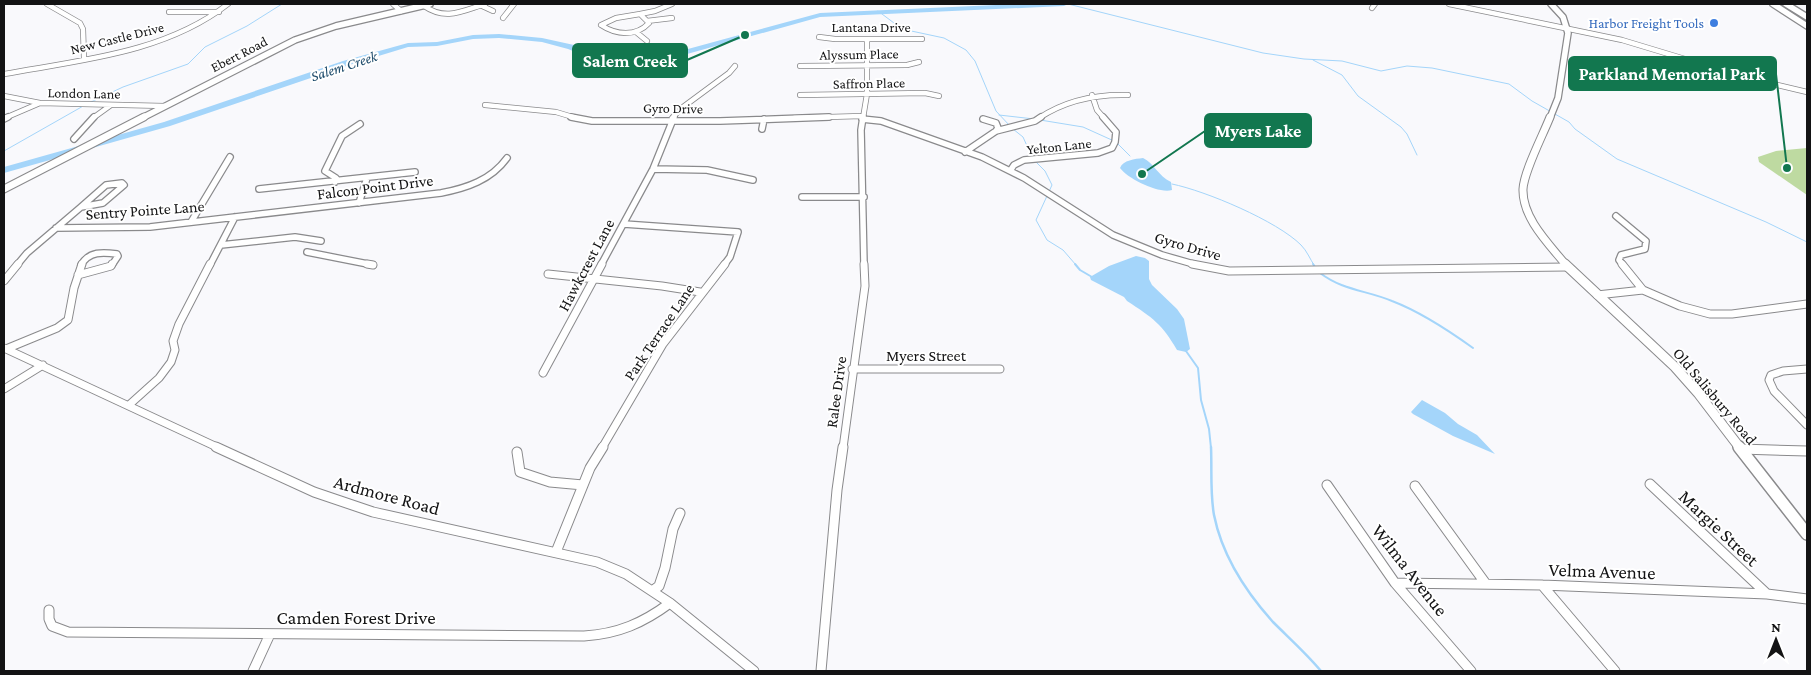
<svg xmlns="http://www.w3.org/2000/svg" width="1811" height="675" viewBox="0 0 1811 675" font-family="'Crimson Pro',serif">
<style>
.green{fill:#bedaa1}
.water{fill:#a4d5fa}
.lines{fill:none;stroke-linecap:round;stroke-linejoin:round}
.stream-far2{stroke:#a4d5fa;stroke-width:1}
.stream-far1{stroke:#a4d5fa;stroke-width:2}
.stream{stroke:#a4d5fa;stroke-width:2.5}
.river{fill:#a4d5fa;fill-rule:evenodd}
.minor-far3-casing{stroke:#8a8a8c;stroke-width:6}
.minor-far2-casing{stroke:#8a8a8c;stroke-width:8}
.minor-far1-casing{stroke:#8a8a8c;stroke-width:9}
.minor-casing{stroke:#8a8a8c;stroke-width:11}
.major-far3-casing{stroke:#8a8a8c;stroke-width:8}
.major-far2-casing{stroke:#8a8a8c;stroke-width:9}
.major-far1-casing{stroke:#8a8a8c;stroke-width:11}
.major-casing{stroke:#8a8a8c;stroke-width:14}
.minor-far3{stroke:#fff;stroke-width:4.5}
.minor-far2{stroke:#fff;stroke-width:5.5}
.minor-far1{stroke:#fff;stroke-width:7}
.minor{stroke:#fff;stroke-width:9}
.major-far3{stroke:#fff;stroke-width:5.5}
.major-far2{stroke:#fff;stroke-width:7}
.major-far1{stroke:#fff;stroke-width:9}
.major{stroke:#fff;stroke-width:11}
.shop-dot{fill:#3f7fe0;stroke:#fff;stroke-width:2}
.labels{text-anchor:middle;dominant-baseline:central;stroke-width:4;stroke-linejoin:round;paint-order:stroke}
.far-shop-label{font-size:14px;fill:#366cbe;stroke:#fff;text-anchor:end}
.far-street-label{font-size:14px;fill:#131314;stroke:#fff}
.far-water-label{font-size:15px;font-style:italic;fill:#1c4a6a;stroke:#fff}
.street-label{font-size:16px;fill:#131314;stroke:#fff}
.near-street-label{font-size:19px;fill:#131314;stroke:#fff}
.leader{fill:none;stroke:#12774f;stroke-width:2}
.callout-dot{fill:#12774f;stroke:#fff;stroke-width:2}
.callout{fill:#12774f;stroke:#12774f;stroke-width:2}
.callout-label{font-size:18px;text-anchor:middle;font-weight:bold;fill:#fff}
</style>
<rect width="100%" height="100%" fill="#f9f9fc"/>
<!-- green -->
<path class="green" d="M 1807,148 L 1807,195 L 1759,162 L 1758,157 L 1776,151 Z"/>
<!-- water -->
<path class="water" d="M 1143,158 C 1154,163 1158,176 1171,182 L 1172,190 C 1159,194 1128,179 1120,168 C 1123,160 1135,159 1143,158 Z
M 1136,256 L 1145,258 L 1149,261 L 1149,279 L 1152,285 L 1177,309 L 1184,319 L 1190,349 L 1186,352 L 1177,350 C 1162,324 1153,318 1127,301 L 1124,297 L 1091,280 L 1090,277 L 1109,266 Z
M 1422,400 L 1445,413 L 1458,424 L 1477,435 L 1495,454 L 1453,436 L 1413,414 L 1411,412 Z"/>
<g class="lines">
<!-- stream-far2 -->
<path class="stream-far2" d="M 1068,4 L 1263,53 L 1304,59 L 1342,61 L 1381,71 L 1407,66 L 1432,68 L 1509,84 L 1532,101 L 1569,122 L 1575,129 L 1617,159 L 1766,222 L 1807,242
M 878,11 L 902,29 L 944,38 L 966,50 L 975,61 L 996,111 L 1010,126
M 1313,60 L 1342,75 L 1358,96 L 1401,127 L 1407,134 L 1417,155
M 89,103 L 123,87 L 188,64 L 205,47 L 247,26 L 282,4
M 999,115 L 1034,119
M 1040,120 L 1083,127 L 1114,141
M 1013,129 L 1023,137 L 1032,157
M 1117,143 L 1130,156
M 4,151 L 85,105
M 1035,161 L 1045,171 L 1052,185 L 1036,220 L 1047,240 L 1063,250 L 1076,265
M 1172,184 C 1206,191 1277,221 1301,245 C 1307,251 1310,259 1314,265"/>
<!-- stream-far1 -->
<path class="stream-far1" d="M 1075,264 L 1080,270 L 1092,277
M 1313,264 L 1315,267
M 1320,273 C 1344,291 1366,290 1392,301 C 1421,312 1448,330 1473,348
M 1186,351 L 1198,368 L 1201,400 L 1209,429 L 1211,448"/>
<!-- stream -->
<path class="stream" d="M 1211,447 C 1212,470 1210,493 1214,515 C 1222,555 1246,592 1273,622 C 1289,638 1306,653 1321,671"/>
<!-- river -->
<path class="river" d="M 1020,4 L 1068,4 L 1064,6 L 820,17 L 637,68 L 609,73 L 587,70 L 582,63 L 583,55 L 568,49 L 542,42 L 499,38 L 473,39 L 437,46 L 408,47 L 349,65 L 170,126 L 4,173 L 4,167 L 164,122 L 343,61 L 408,43 L 437,42 L 473,35 L 499,34 L 542,38 L 574,45 L 590,52 L 590,63 L 593,66 L 609,67 L 633,64 L 820,13 Z"/>
<!-- minor-far3 casing -->
<g class="minor-far3-casing">
<path id="minor-far3" d="M 47,4 L 80,23 L 83,29 L 84,58
M 393,4 L 401,11
M 1449,4 L 1622,40 L 1748,78 L 1807,92
M 480,5 L 493,11
M 424,6 C 446,21 462,11 485,4
M 1372,8 L 1375,4
M 169,12 L 219,12
M 640,14 L 649,23 C 636,37 616,35 601,25 L 616,18 Z
M 640,14 L 655,11 L 672,4
M 503,18 L 514,4
M 647,21 L 672,18
M 636,32 L 647,41
M 819,37 L 835,39 L 922,39
M 800,66 L 907,65 L 919,62
M 4,74 C 81,60 165,53 228,4
M 800,95 L 925,93 L 939,96
M 1092,95 L 1097,110 L 1104,118
M 4,96 L 40,103 L 165,106
M 485,105 L 556,112 L 576,118
M 5,118 L 40,103
M 93,118 L 111,105
M 672,118 L 683,107 L 729,73 L 735,66
M 794,118 L 862,116
M 863,118 L 867,94 L 867,39
M 1039,118 C 1066,100 1095,94 1128,95"/>
</g>
<!-- minor-far2 casing -->
<g class="minor-far2-casing">
<path id="minor-far2" d="M 571,117 L 592,121 L 720,121 L 829,117
M 863,117 L 861,130 L 864,265
M 4,119 L 8,117
M 862,119 L 881,121 L 982,157 L 1024,178 L 1113,235 L 1162,255 L 1197,265
M 983,119 L 996,123 L 998,128 L 996,131
M 762,129 L 764,119
M 74,139 L 94,117
M 965,152 L 996,131 L 1035,121 L 1041,117
M 653,169 L 707,170 L 753,180
M 1010,171 L 1014,165 L 1024,160 L 1098,153 L 1112,148 L 1115,142 L 1116,132 L 1103,117
M 335,182 L 336,178 L 325,171 L 342,136 L 360,124
M 122,183 L 124,185 L 103,203 L 81,207 L 106,185 Z
M 259,189 L 415,172
M 802,197 L 864,197
M 359,203 L 367,178
M 1616,216 L 1646,241 L 1645,249 L 1621,255 L 1619,260 L 1623,265
M 191,222 L 230,157
M 624,224 L 738,232 L 730,257 L 724,265
M 56,228 L 150,227 L 441,193 C 467,188 491,180 507,158
M 221,245 L 295,237 L 321,241
M 307,252 L 373,265
M 17,265 L 27,253 L 81,207
M 81,265 C 89,251 103,252 117,254 L 118,256 L 112,265
M 210,265 L 235,217
M 601,265 L 653,169 L 674,117"/>
</g>
<!-- minor-far1 casing -->
<g class="minor-far1-casing">
<path id="minor-far1" d="M 367,264 L 373,265
M 1192,264 L 1229,271 L 1567,267
M 1622,264 L 1643,290
M 548,274 L 662,286 L 700,292
M 78,275 L 111,266 L 112,264
M 4,281 L 18,264
M 1597,295 L 1643,290 L 1680,306 L 1710,314 L 1732,314 L 1807,304
M 4,348 L 219,448
M 6,349 L 57,328 L 68,320 L 74,288 L 82,264
M 852,369 L 1000,369
M 1807,369 L 1783,371 L 1771,375 L 1769,380 L 1774,391 L 1807,425
M 543,373 L 602,264
M 4,389 L 43,365
M 129,405 L 159,378 L 171,362 L 175,350 L 173,341 L 179,324 L 210,264
M 602,448 L 663,344 L 725,264
M 843,448 L 865,286 L 864,264"/>
</g>
<!-- minor casing -->
<g class="minor-casing">
<path id="minor" d="M 216,447 L 314,492 L 373,512 L 597,562 L 626,574 L 670,603 L 754,671
M 1740,449 L 1807,451
M 517,452 L 520,472 L 550,482 L 583,485
M 1650,484 L 1767,594
M 1327,485 L 1395,583 L 1471,671
M 1415,486 L 1486,584
M 556,552 L 590,468 L 603,447
M 1395,583 L 1542,585 L 1767,594 L 1807,599
M 1542,585 L 1615,671
M 652,591 L 659,586 L 665,568 L 673,529 L 680,513
M 49,610 L 49,619 L 52,626 L 68,632 L 584,636 C 618,634 643,623 670,603
M 253,671 L 270,634
M 821,671 L 837,490 L 843,447"/>
</g>
<!-- major-far3 casing -->
<g class="major-far3-casing">
<path id="major-far3" d="M 1773,4 L 1807,26
M 1786,4 L 1807,17
M 142,118 L 295,40 L 336,26 L 430,4
M 1550,118 L 1558,98 L 1568,33 L 1563,17 L 1551,4"/>
</g>
<!-- major-far2 casing -->
<g class="major-far2-casing">
<path id="major-far2" d="M 1550,117 C 1543,135 1524,171 1523,189 C 1522,218 1549,244 1566,265
M 4,189 L 144,117"/>
</g>
<!-- major-far1 casing -->
<g class="major-far1-casing">
<path id="major-far1" d="M 1565,264 L 1675,367 L 1698,393 L 1740,448"/>
</g>
<!-- major casing -->
<g class="major-casing">
<path id="major" d="M 1739,447 L 1807,534"/>
</g>
<!-- minor-far3 -->
<use href="#minor-far3" class="minor-far3"/>
<!-- minor-far2 -->
<use href="#minor-far2" class="minor-far2"/>
<!-- minor-far1 -->
<use href="#minor-far1" class="minor-far1"/>
<!-- minor -->
<use href="#minor" class="minor"/>
<!-- major-far3 -->
<use href="#major-far3" class="major-far3"/>
<!-- major-far2 -->
<use href="#major-far2" class="major-far2"/>
<!-- major-far1 -->
<use href="#major-far1" class="major-far1"/>
<!-- major -->
<use href="#major" class="major"/>
</g>
<!-- markers -->
<circle class="shop-dot" cx="1714" cy="23" r="5"/>
<g class="labels">
<!-- far-shop labels -->
<g class="far-shop-label">
<text x="1704" y="23">Harbor Freight Tools</text>
</g>
<!-- far-street labels -->
<g class="far-street-label">
<text x="871" y="27">Lantana Drive</text>
<text transform="translate(117 38) rotate(-14)">New Castle Drive</text>
<text transform="translate(239 54) rotate(-27)">Ebert Road</text>
<text transform="translate(859 54) rotate(-1)">Alyssum Place</text>
<text transform="translate(869 83) rotate(-1)">Saffron Place</text>
<text transform="translate(84 93) rotate(1)">London Lane</text>
<text transform="translate(673 108) rotate(1)">Gyro Drive</text>
<text transform="translate(1059 146) rotate(-6)">Yelton Lane</text>
</g>
<!-- far-water labels -->
<g class="far-water-label">
<text transform="translate(344 66) rotate(-18)">Salem Creek</text>
</g>
<!-- street labels -->
<g class="street-label">
<text transform="translate(375 187) rotate(-7)">Falcon Point Drive</text>
<text transform="translate(145 210) rotate(-4)">Sentry Pointe Lane</text>
<text transform="translate(1188 246) rotate(16)">Gyro Drive</text>
<text transform="translate(586 265) rotate(-62)">Hawkcrest Lane</text>
<text transform="translate(659 332) rotate(-56)">Park Terrace Lane</text>
<text x="926" y="355">Myers Street</text>
<text transform="translate(836 392) rotate(-82)">Ralee Drive</text>
<text transform="translate(1715 396) rotate(50)">Old Salisbury Road</text>
</g>
<!-- near-street labels -->
<g class="near-street-label">
<text transform="translate(387 495) rotate(15)">Ardmore Road</text>
<text transform="translate(1719 528) rotate(43)">Margie Street</text>
<text transform="translate(1410 570) rotate(52)">Wilma Avenue</text>
<text transform="translate(1602 571) rotate(2)">Velma Avenue</text>
<text x="356" y="617">Camden Forest Drive</text>
</g>
</g>
<!-- callouts -->
<path class="leader" d="M745 35L687 60M1787 168L1776 74M1142 174L1205 131"/>
<g class="callout-dot">
<circle cx="745" cy="35" r="5"/>
<circle cx="1787" cy="168" r="5"/>
<circle cx="1142" cy="174" r="5"/>
</g>
<g class="callout">
<rect x="573" y="44" width="114" height="33" rx="5"/>
<rect x="1569" y="57" width="207" height="33" rx="5"/>
<rect x="1205" y="114" width="106" height="33" rx="5"/>
</g>
<g class="callout-label">
<text x="630" y="67">Salem Creek</text>
<text x="1672" y="80">Parkland Memorial Park</text>
<text x="1258" y="137">Myers Lake</text>
</g>
<!-- border -->
<rect width="1811" height="675" fill="none" stroke="#131314" stroke-width="10"/>
<!-- north arrow -->
<g transform="translate(1776 640)" stroke="#ffffff" stroke-width="4" paint-order="stroke">
<path d="M0-4L9 19L0 12L-9 19Z" fill="#131314"/>
<text y="-8" font-size="14" font-weight="bold" text-anchor="middle" fill="#131314">N</text>
</g>
</svg>
